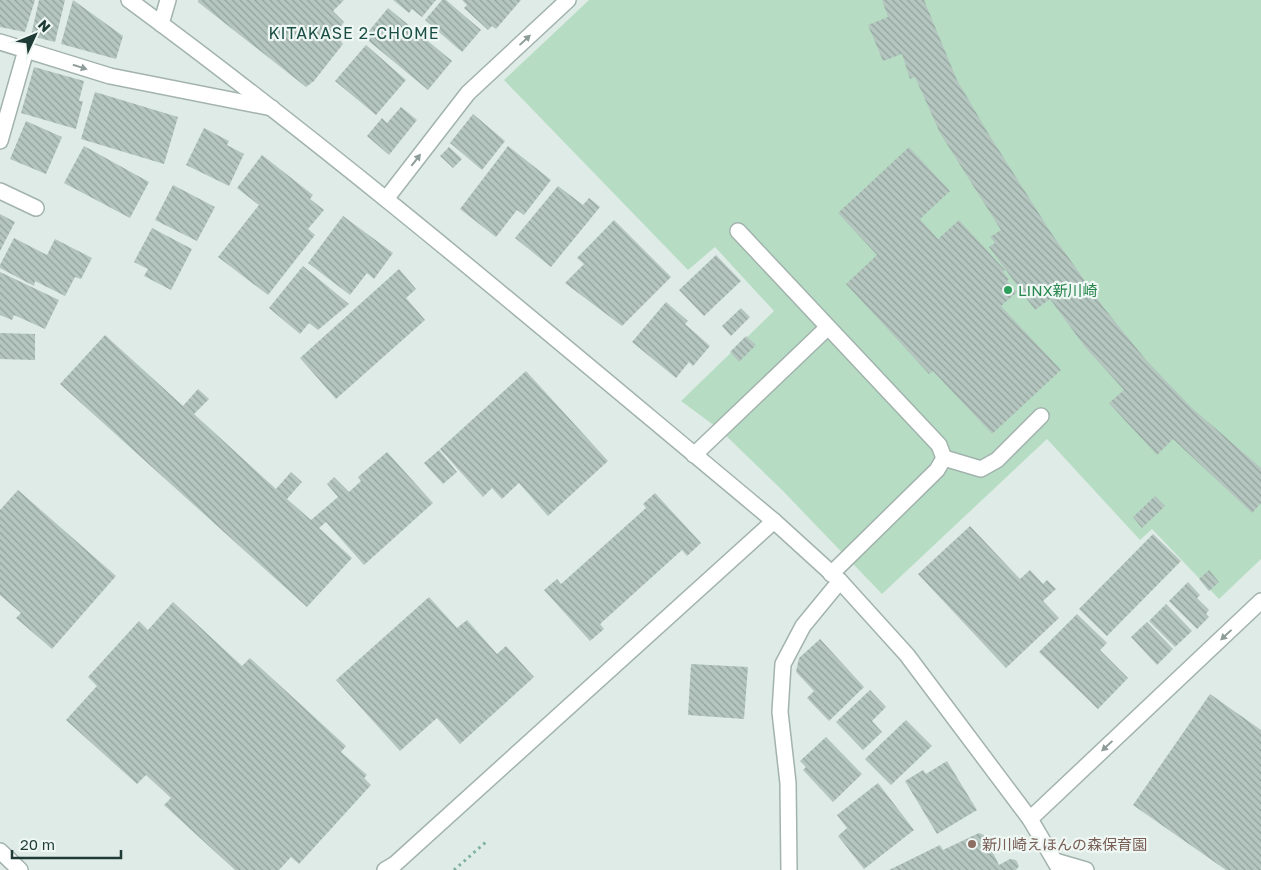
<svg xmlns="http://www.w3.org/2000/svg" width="1261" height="870" viewBox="0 0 1261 870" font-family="'Golos Text','Noto Sans JP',sans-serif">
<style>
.park{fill:#b6ddc3}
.building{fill:url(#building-back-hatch)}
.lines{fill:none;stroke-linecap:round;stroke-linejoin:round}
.service-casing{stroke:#a2b3ad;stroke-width:18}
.minor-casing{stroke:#a2b3ad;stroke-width:18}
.tertiary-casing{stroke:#a2b3ad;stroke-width:18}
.path{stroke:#7db0a3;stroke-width:3;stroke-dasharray:2.5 4;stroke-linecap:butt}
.service{stroke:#fff;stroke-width:15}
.minor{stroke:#fff;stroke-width:15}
.tertiary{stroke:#fff;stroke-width:15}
.oneway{fill:#8f9d9a}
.leisure-dot{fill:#2e9e5b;stroke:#eff7f4;stroke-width:2}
.education-dot{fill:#8d6e63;stroke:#eff7f4;stroke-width:2}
.labels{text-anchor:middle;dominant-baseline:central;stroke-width:4.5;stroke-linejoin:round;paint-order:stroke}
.leisure-label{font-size:15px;fill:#27864d;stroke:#eff7f4;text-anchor:start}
.education-label{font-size:15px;fill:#785e54;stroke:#eff7f4;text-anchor:start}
.neighbourhood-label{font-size:16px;letter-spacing:1px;fill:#1a4e44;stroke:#eff7f4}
</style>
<defs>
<pattern id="building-back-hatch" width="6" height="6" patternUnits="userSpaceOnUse" patternTransform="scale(1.25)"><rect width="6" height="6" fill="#b4c6bf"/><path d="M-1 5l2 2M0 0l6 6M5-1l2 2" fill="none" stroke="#92a29c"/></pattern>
</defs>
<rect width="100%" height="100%" fill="#dfebe6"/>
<!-- park -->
<path class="park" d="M 589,0 L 1261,0 L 1261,559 L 1219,599 L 1152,529 L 1140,540 L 1047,439 L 882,594 L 782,490 L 719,429 L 681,401 L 774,311 L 715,247 L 688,270 L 504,80 Z"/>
<!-- building -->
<path class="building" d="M 0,0 L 35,0 L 25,32 L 0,27 Z
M 39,0 L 65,0 L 55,42 L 31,36 Z
M 73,0 L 123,36 L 116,59 L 61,44 Z
M 198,0 L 344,0 L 333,11 L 344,22 L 335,35 L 343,44 L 314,81 L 306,87 L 198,2 Z
M 393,0 L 436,0 L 422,17 L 412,9 L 409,13 Z
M 442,0 L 446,0 L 481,30 L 462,52 L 425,20 Z
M 462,0 L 521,0 L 496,29 L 492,26 L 488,30 L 464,8 L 467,5 Z
M 882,0 L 924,0 L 957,80 L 988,133 L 1052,234 L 1104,308 L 1146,360 L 1192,408 L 1261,468 L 1261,503 L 1252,513 L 1173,439 L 1157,455 L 1109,403 L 1124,390 L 1085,347 L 1050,299 L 1035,310 L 989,247 L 995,243 L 990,237 L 1001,230 L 940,133 L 915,77 L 910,79 L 902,54 L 883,61 L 868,25 L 888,17 Z
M 388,8 L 452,61 L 428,90 L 364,37 Z
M 366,45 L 406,80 L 376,115 L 335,81 Z
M 34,67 L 84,81 L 79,101 L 83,101 L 76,129 L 21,113 Z
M 95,92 L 178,117 L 164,164 L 81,139 Z
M 401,107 L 417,120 L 389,155 L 367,136 L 382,118 L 387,123 Z
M 473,114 L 505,141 L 482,170 L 450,143 Z
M 26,121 L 62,137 L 46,174 L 10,159 Z
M 204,128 L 229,141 L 227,145 L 244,154 L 229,186 L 186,165 Z
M 84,146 L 149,182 L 130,218 L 64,183 Z
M 508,146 L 551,180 L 524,215 L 517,210 L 496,237 L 460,209 Z
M 449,147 L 462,159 L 453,168 L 440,156 Z
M 909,147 L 950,191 L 920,219 L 938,239 L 959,220 L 1005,270 L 1003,272 L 1009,279 L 1007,281 L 1017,292 L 1001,306 L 1061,370 L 992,434 L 933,371 L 929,374 L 846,284 L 877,255 L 838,213 Z
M 262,155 L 313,195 L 310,199 L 324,210 L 308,229 L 315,235 L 268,295 L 218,257 L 259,205 L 237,188 Z
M 173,185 L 215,207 L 197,241 L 155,220 Z
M 558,186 L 583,205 L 589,198 L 600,207 L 551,267 L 515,238 Z
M 0,214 L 15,222 L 0,251 Z
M 343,216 L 393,253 L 374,279 L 367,273 L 350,295 L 308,263 Z
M 614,220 L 671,277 L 622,326 L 565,283 L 584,264 L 577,258 Z
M 152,228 L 192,249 L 171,290 L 144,276 L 148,269 L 134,262 Z
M 14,238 L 47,255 L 55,239 L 92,258 L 81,279 L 75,277 L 65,296 L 35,281 L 34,286 L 0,268 L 0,265 Z
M 716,255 L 741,281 L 704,316 L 679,290 Z
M 303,266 L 349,304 L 318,330 L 309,323 L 300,334 L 269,308 Z
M 399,269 L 416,289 L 406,298 L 425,320 L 336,399 L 300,358 Z
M 0,272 L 59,300 L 45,329 L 14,315 L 12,320 L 0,315 Z
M 666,302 L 688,321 L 685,324 L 710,346 L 693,366 L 689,362 L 676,378 L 632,342 Z
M 741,308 L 750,317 L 731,336 L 722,326 Z
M 0,333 L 35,334 L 35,360 L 0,359 Z
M 105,335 L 183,406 L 198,389 L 209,399 L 194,414 L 276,489 L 291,472 L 302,482 L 287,499 L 311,520 L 338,497 L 327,484 L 334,477 L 349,492 L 361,481 L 358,477 L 387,452 L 433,503 L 364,565 L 326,522 L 319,528 L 352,558 L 307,607 L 60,384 Z
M 746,336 L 756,345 L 739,362 L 730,352 Z
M 526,371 L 608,461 L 548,516 L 519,483 L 502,499 L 492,488 L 483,497 L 440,449 Z
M 439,450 L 457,472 L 443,484 L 424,463 Z
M 18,490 L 116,576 L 52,649 L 16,618 L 21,613 L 0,595 L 0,510 Z
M 655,493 L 701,543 L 687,556 L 682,550 L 600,624 L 604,629 L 590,641 L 544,590 L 557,579 L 561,584 L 646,508 L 643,504 Z
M 1155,496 L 1165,506 L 1142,528 L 1133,517 Z
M 970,526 L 1020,579 L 1030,570 L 1043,584 L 1047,580 L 1056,589 L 1043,601 L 1059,618 L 1006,668 L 918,574 Z
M 1153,534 L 1181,561 L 1107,636 L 1079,609 Z
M 1209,570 L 1219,582 L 1209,591 L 1199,579 Z
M 1188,582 L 1200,595 L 1197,598 L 1209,610 L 1206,614 L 1209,617 L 1197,629 L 1169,601 Z
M 429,597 L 457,628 L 467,620 L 497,654 L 506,646 L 534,677 L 460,744 L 437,718 L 400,751 L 336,680 Z
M 173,602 L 242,666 L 250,658 L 346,746 L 341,752 L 367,775 L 364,778 L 371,785 L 299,864 L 291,857 L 279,870 L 235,870 L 164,805 L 171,798 L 146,775 L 137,784 L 66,720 L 97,686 L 88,677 L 139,621 L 148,630 Z
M 1166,604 L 1192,631 L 1175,647 L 1149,621 Z
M 1077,614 L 1107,643 L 1100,650 L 1128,678 L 1098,709 L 1039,652 Z
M 1147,622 L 1173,649 L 1157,665 L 1131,637 Z
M 820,639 L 864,687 L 829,721 L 807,698 L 814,691 L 796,672 L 799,658 Z
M 691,664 L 748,667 L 744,719 L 688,715 Z
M 870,690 L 886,707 L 872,721 L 882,732 L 863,750 L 836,722 Z
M 1210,694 L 1261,730 L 1261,870 L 1226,870 L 1133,805 Z
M 906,720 L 932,746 L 891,785 L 865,759 Z
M 826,737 L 862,774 L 833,802 L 803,770 L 806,767 L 800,761 Z
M 947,761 L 977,810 L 937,834 L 905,781 L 923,770 L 926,774 Z
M 878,783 L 914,830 L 864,869 L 838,836 L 847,828 L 837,815 Z
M 979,833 L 984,835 L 999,865 L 1010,859 L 1016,860 L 1019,866 L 1016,870 L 889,870 L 940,845 L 943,850 Z"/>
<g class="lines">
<!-- service casing -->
<g class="service-casing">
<path id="service" d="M 0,141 L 26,50
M 0,191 L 36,208
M 738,231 L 939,445 L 944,458 L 937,470 L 831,574
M 694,455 L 828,327
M 944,458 L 981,469 L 997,460 L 1041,416
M 0,851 L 20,870"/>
</g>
<!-- minor casing -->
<g class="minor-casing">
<path id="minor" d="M 161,24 L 168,0
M 0,42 L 110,76 L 272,108
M 386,199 L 468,93 L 568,0
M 1030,819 L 1261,601
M 1055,861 L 1086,870
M 385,870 L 395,864 L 774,521
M 789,870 L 788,783 L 780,712 L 783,664 L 803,626 L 840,581"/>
</g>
<!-- tertiary casing -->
<g class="tertiary-casing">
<path id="tertiary" d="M 129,0 C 352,164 561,344 774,521 L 840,581 L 907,655 L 1030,819 L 1060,870"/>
</g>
<!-- path -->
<path class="path" d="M 454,870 L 486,842"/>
<!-- service -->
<use href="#service" class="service"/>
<!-- minor -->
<use href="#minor" class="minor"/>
<!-- tertiary -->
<use href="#tertiary" class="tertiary"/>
</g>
<!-- one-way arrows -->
<defs><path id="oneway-solid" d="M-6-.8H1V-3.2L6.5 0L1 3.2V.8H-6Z" transform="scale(1.25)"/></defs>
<g class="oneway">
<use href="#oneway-solid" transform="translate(525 40) rotate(-43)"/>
<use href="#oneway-solid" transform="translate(80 67) rotate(17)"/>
<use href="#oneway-solid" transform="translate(416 160) rotate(-52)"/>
<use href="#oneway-solid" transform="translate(1226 635) rotate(137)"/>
<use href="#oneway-solid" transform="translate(1107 746) rotate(137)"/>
</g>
<!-- markers -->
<circle class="leisure-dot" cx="1008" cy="290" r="5"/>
<circle class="education-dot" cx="972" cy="844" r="5"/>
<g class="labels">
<!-- leisure labels -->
<g class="leisure-label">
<text x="1018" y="290">LINX新川崎</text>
</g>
<!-- education labels -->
<g class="education-label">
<text x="982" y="844">新川崎えほんの森保育園</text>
</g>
<!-- neighbourhood labels -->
<g class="neighbourhood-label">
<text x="354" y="33">KITAKASE 2-CHOME</text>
</g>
</g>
<!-- north arrow -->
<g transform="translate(35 35) rotate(46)" stroke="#eff7f4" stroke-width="4" paint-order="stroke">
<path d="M0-4L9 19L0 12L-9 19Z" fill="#1f3b35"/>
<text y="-8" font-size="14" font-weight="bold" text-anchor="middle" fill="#1f3b35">N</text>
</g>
<!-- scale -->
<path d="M12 850v8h109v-8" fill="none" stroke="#1f3b35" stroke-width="2.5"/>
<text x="20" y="850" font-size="15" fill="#1f3b35" stroke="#eff7f4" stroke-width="4" paint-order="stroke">20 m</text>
</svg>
